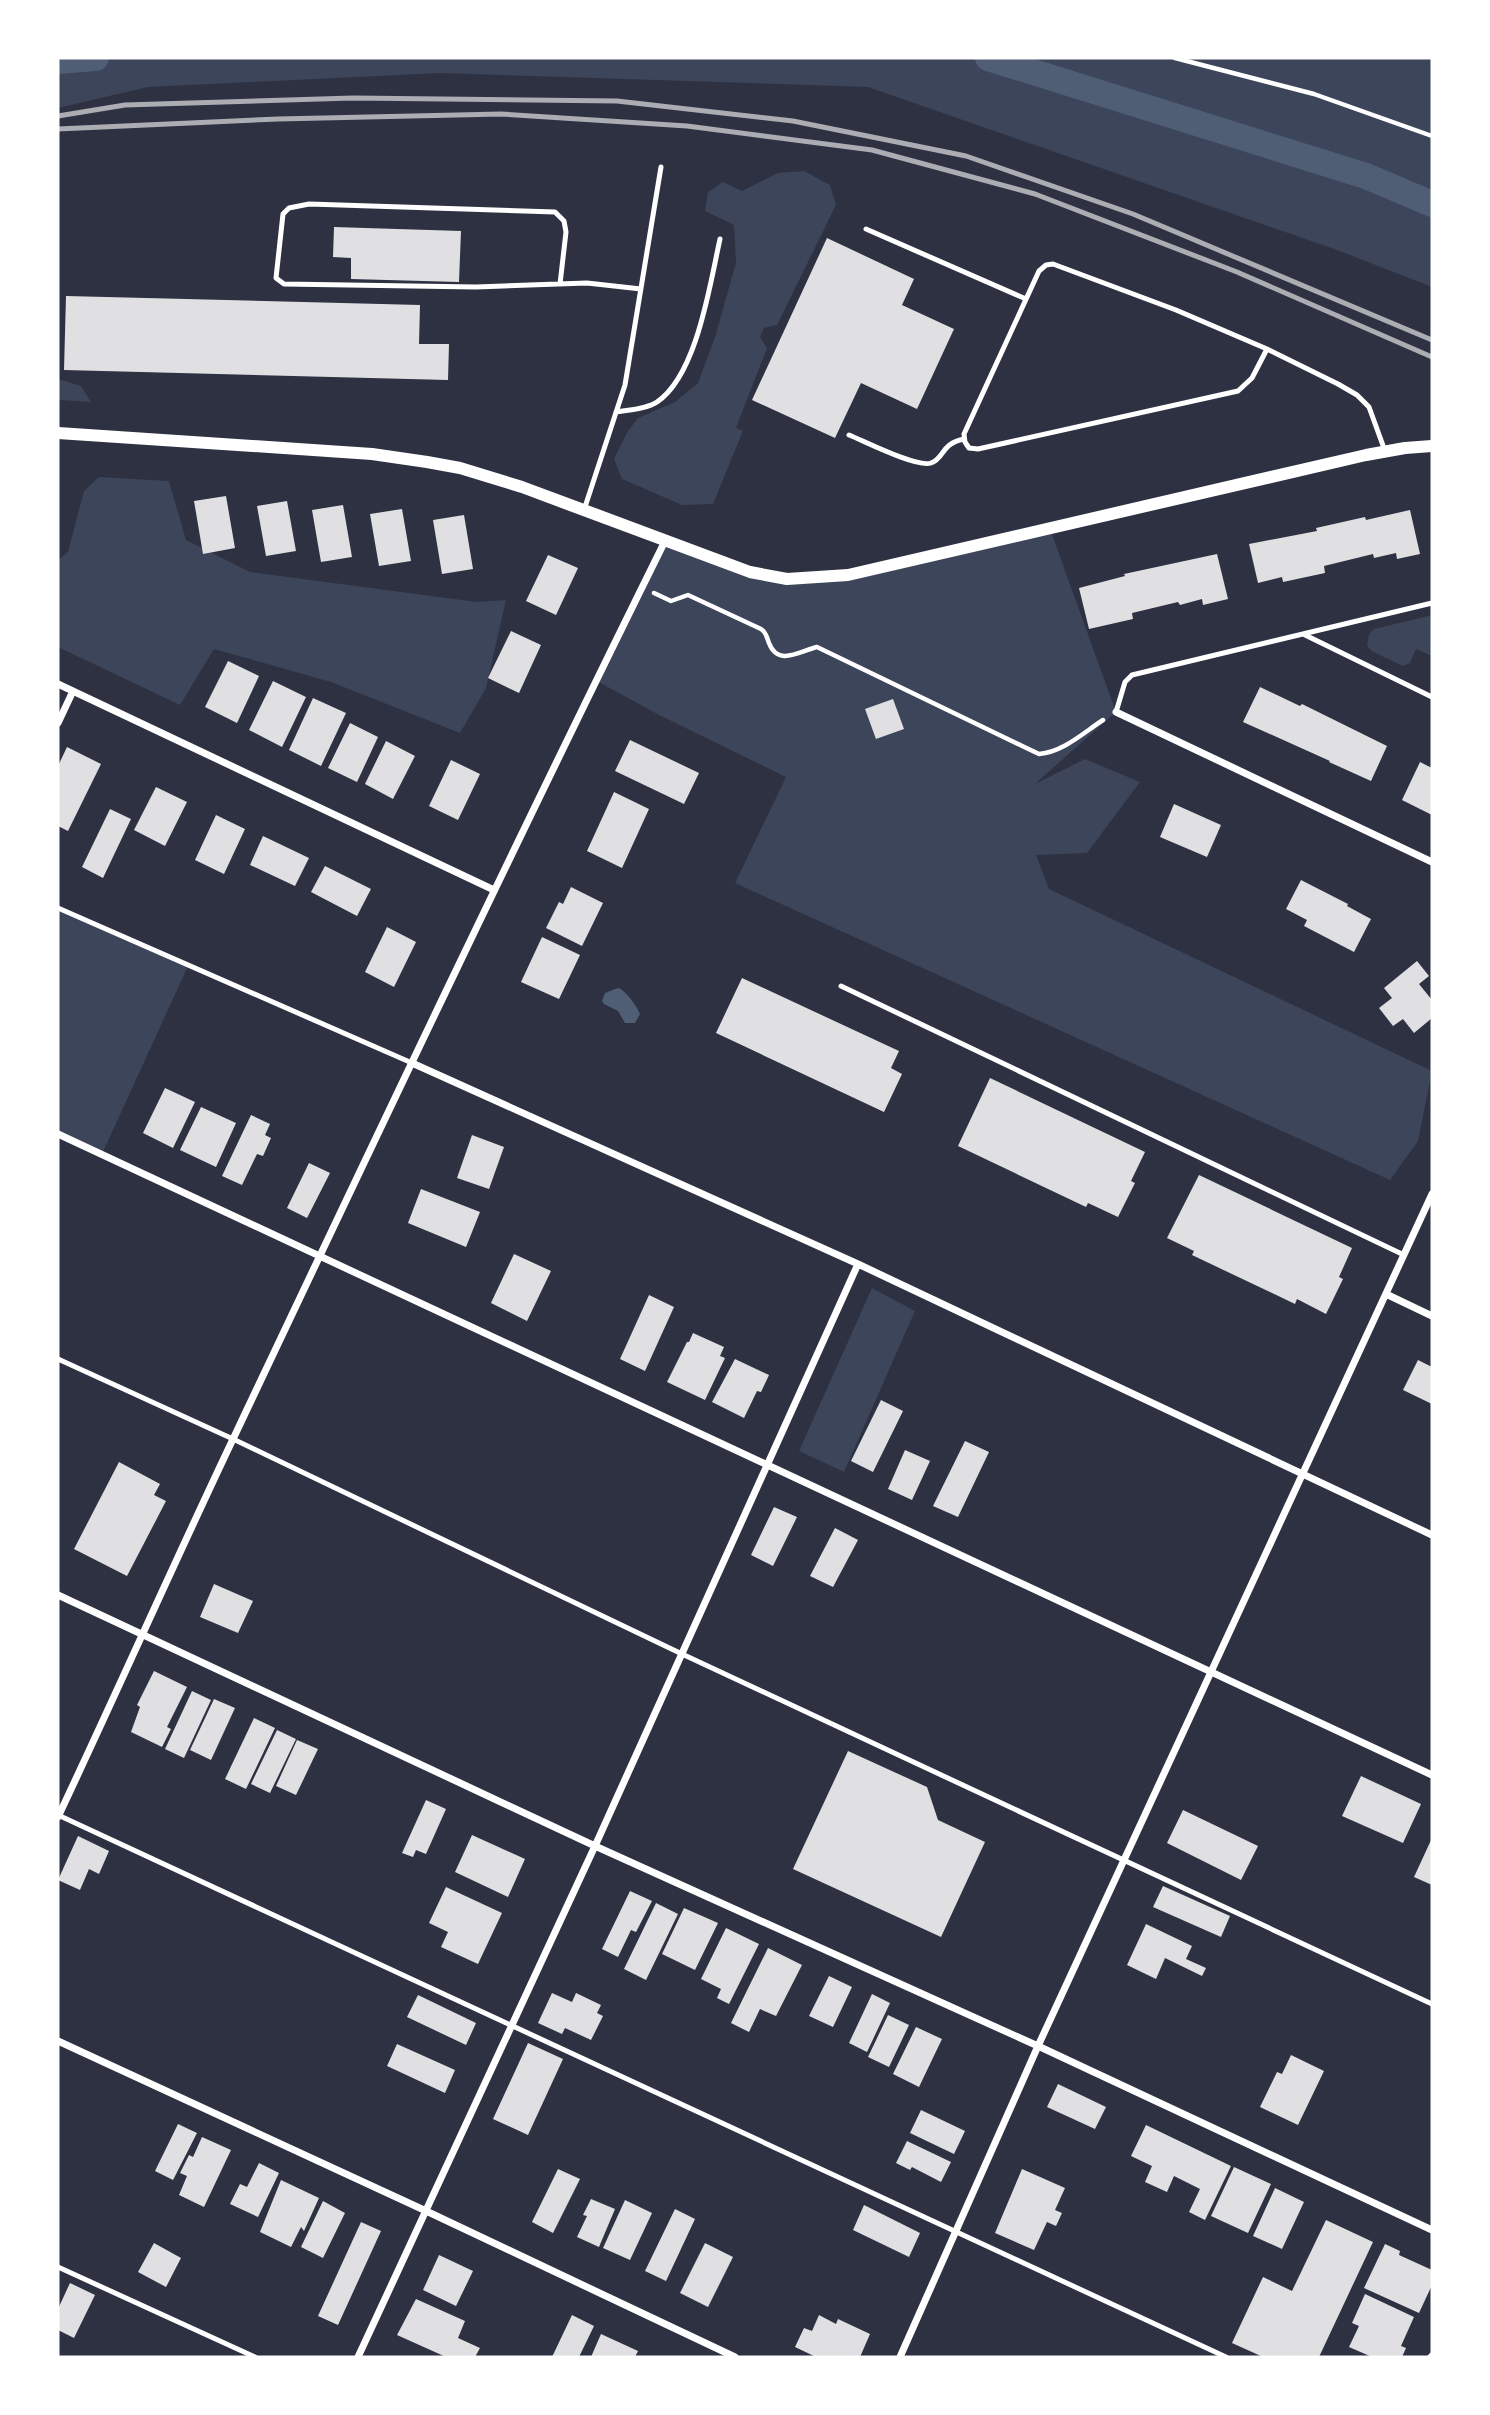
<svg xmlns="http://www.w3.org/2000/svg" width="1490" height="2415" viewBox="0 0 1490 2415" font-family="'Noto Sans',sans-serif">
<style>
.green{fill:#3c4559}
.water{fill:#4f5d75}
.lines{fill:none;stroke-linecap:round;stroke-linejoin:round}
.canal{stroke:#4f5d75;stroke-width:26}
.building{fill:#e0e0e3}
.path{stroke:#fff;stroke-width:4.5}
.service{stroke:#fff;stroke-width:5}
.minor{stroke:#fff;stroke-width:7}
.tertiary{stroke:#fff;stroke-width:12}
.rail{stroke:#abadb3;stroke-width:5}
</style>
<rect width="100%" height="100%" fill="#2d3142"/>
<!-- green -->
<path class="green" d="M 58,58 L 1432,58 L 1432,287 L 1337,250 L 868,87 L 440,73 L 148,87 L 58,108 Z
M 804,171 L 830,185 L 836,205 L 777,325 L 764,328 L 760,337 L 767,348 L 736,428 L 743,431 L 713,504 L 682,505 L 622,479 L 614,459 L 628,431 L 638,418 L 675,402 L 698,383 L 715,337 L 736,263 L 734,225 L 705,211 L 708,192 L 723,182 L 742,191 L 778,173 Z
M 58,379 L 81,386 L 91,402 L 58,400 Z
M 99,477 L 169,481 L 186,540 L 250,572 L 477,602 L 506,600 L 486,688 L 460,733 L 331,682 L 214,649 L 180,705 L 58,647 L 58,560 L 68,552 L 84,491 Z
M 1050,529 L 1116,712 L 1035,784 L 1085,759 L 1140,782 L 1087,853 L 1036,855 L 1049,889 L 1432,1071 L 1418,1141 L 1390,1180 L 735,883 L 786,777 L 659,715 L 597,681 L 665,541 L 731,566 L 822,578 Z
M 1432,615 L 1432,656 L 1416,649 L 1410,663 L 1403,666 L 1373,652 L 1367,646 L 1369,634 L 1374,629 Z
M 58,908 L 188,966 L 102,1154 L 58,1134 Z
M 872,1288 L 915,1311 L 844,1472 L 799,1451 Z"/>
<!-- water -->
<path class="water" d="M 618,988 C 625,990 637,1006 640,1014 L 635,1023 L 625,1023 L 618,1011 L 604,1004 L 602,1001 L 605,993 Z"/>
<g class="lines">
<!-- canal -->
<path class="canal" d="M 988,58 L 1366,176 L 1432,204
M 58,61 L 96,58"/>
</g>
<!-- building -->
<path class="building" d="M 334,227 L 461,231 L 459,282 L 351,279 L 351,258 L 333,257 Z
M 827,238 L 914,279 L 902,305 L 954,329 L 917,409 L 861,383 L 835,438 L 752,400 Z
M 66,296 L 420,305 L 419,344 L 449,344 L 448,380 L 64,370 Z
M 226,496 L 235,548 L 203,554 L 194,501 Z
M 287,501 L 296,551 L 266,556 L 257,506 Z
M 343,505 L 352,557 L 321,562 L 312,510 Z
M 402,509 L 411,561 L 379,566 L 370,514 Z
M 1410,510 L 1420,554 L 1397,559 L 1396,553 L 1374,558 L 1373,554 L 1324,566 L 1325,573 L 1283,582 L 1282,577 L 1258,583 L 1249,544 L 1317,531 L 1316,528 L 1365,517 L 1366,520 Z
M 464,515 L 473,569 L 442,574 L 433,520 Z
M 1217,554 L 1228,599 L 1203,605 L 1202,599 L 1180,605 L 1178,602 L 1132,613 L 1133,619 L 1089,629 L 1079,588 L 1125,576 L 1124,574 Z
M 548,555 L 578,568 L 556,615 L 526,601 Z
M 511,631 L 541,645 L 519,693 L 488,678 Z
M 228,661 L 259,676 L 237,723 L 205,707 Z
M 273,681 L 306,697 L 282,747 L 249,730 Z
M 1260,687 L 1300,706 L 1302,704 L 1387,746 L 1371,781 L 1329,762 L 1330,761 L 1243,722 Z
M 313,698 L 346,713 L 321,766 L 289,750 Z
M 893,699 L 904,729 L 876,739 L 865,709 Z
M 350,723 L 378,737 L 357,782 L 328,768 Z
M 630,740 L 699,773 L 684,804 L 615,771 Z
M 386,741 L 415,756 L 393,799 L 365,784 Z
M 67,747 L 101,764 L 68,831 L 58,826 L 58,766 Z
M 451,760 L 480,774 L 458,820 L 429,806 Z
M 1420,762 L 1432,768 L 1432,815 L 1402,800 Z
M 156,787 L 187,802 L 165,846 L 134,830 Z
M 614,792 L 649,809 L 622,868 L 587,851 Z
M 1174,804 L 1221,825 L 1207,857 L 1160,837 Z
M 110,809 L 131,819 L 103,878 L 82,867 Z
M 216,815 L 245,829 L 224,874 L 195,860 Z
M 263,836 L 309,858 L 295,886 L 250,865 Z
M 325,866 L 371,889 L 357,916 L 311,892 Z
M 1301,880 L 1348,904 L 1347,906 L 1371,919 L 1354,952 L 1304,926 L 1307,920 L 1286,909 Z
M 571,887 L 603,903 L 582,946 L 546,928 L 559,902 L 563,904 Z
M 387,927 L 416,942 L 394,987 L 365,972 Z
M 542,937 L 580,955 L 559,999 L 521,982 Z
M 1417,961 L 1429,976 L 1419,984 L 1432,1000 L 1432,1018 L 1414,1033 L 1403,1019 L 1393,1026 L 1379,1008 L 1392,998 L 1384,988 Z
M 742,978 L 899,1051 L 891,1068 L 902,1074 L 884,1112 L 716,1033 Z
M 990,1078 L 1145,1152 L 1131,1181 L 1135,1183 L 1118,1217 L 1088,1203 L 1086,1207 L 958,1146 Z
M 165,1088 L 195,1102 L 173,1148 L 143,1133 Z
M 201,1107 L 236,1123 L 216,1167 L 180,1150 Z
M 251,1115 L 270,1124 L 265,1135 L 271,1138 L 263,1156 L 257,1154 L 242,1185 L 222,1176 Z
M 472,1135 L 504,1147 L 489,1189 L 457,1178 Z
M 309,1163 L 330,1173 L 307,1218 L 287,1208 Z
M 1199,1175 L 1352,1248 L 1339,1277 L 1343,1279 L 1326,1314 L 1297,1299 L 1295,1304 L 1192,1255 L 1194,1251 L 1167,1238 Z
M 421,1189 L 480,1212 L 466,1247 L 408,1223 Z
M 514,1254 L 551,1271 L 527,1321 L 491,1303 Z
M 649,1295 L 674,1307 L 645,1371 L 620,1359 Z
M 693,1333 L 724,1347 L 720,1356 L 725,1358 L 705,1400 L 667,1382 L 687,1342 L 689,1342 Z
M 735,1359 L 769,1375 L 761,1392 L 757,1391 L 744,1418 L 712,1402 Z
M 1418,1360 L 1432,1367 L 1432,1404 L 1403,1390 Z
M 881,1400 L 903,1411 L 873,1472 L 851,1461 Z
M 965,1441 L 989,1452 L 958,1517 L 933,1506 Z
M 905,1450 L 930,1461 L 912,1500 L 888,1489 Z
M 119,1462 L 160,1484 L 154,1495 L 166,1501 L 127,1576 L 74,1549 Z
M 774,1507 L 797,1517 L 773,1566 L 751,1555 Z
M 835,1528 L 858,1540 L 833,1587 L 810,1576 Z
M 214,1584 L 253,1601 L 238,1633 L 200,1617 Z
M 154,1671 L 187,1687 L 167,1727 L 171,1729 L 162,1747 L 131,1732 L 140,1707 L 137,1705 Z
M 192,1691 L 211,1700 L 184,1758 L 165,1749 Z
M 214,1699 L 235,1708 L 211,1760 L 190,1750 Z
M 254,1718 L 275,1728 L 246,1789 L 225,1779 Z
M 277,1730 L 296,1739 L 270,1793 L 251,1784 Z
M 297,1740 L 318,1749 L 296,1795 L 276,1786 Z
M 848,1751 L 927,1787 L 938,1820 L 985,1842 L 941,1937 L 793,1869 Z
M 1361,1776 L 1421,1804 L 1403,1843 L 1342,1816 Z
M 426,1800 L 446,1809 L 426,1854 L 416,1850 L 413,1857 L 402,1853 Z
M 1183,1810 L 1258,1846 L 1241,1880 L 1167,1843 Z
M 472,1835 L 525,1859 L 508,1897 L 455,1872 Z
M 78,1836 L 109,1851 L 99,1874 L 89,1869 L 80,1890 L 58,1880 Z
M 1432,1838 L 1432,1885 L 1414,1877 Z
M 1163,1886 L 1230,1916 L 1221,1937 L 1153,1907 Z
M 446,1887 L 502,1913 L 478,1964 L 441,1947 L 448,1932 L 429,1923 Z
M 630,1891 L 652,1901 L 636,1932 L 631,1930 L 618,1957 L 602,1949 Z
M 656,1903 L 678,1914 L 646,1980 L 624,1969 Z
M 684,1908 L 718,1923 L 695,1970 L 662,1954 Z
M 1146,1924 L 1192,1946 L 1186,1959 L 1206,1968 L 1202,1976 L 1165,1958 L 1156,1979 L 1127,1965 Z
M 726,1928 L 759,1944 L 729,2004 L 717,1998 L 721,1989 L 701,1979 Z
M 768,1948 L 802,1965 L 776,2016 L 760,2009 L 749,2032 L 731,2023 Z
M 829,1976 L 852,1987 L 833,2027 L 809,2016 Z
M 552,1993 L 572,2002 L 576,1993 L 601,2005 L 597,2013 L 603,2016 L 591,2040 L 565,2028 L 562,2034 L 538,2023 Z
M 872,1994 L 890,2003 L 867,2052 L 849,2043 Z
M 418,1995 L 476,2023 L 466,2045 L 407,2017 Z
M 888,2015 L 909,2025 L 889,2067 L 868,2057 Z
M 916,2027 L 942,2039 L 919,2087 L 893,2074 Z
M 528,2043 L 563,2059 L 528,2135 L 493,2119 Z
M 397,2044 L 455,2070 L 445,2093 L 387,2066 Z
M 1291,2055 L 1324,2071 L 1298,2125 L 1260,2107 L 1277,2072 L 1282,2074 Z
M 1058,2084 L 1106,2107 L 1095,2129 L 1047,2107 Z
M 921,2110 L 965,2131 L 954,2154 L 910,2133 Z
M 178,2124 L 197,2133 L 173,2180 L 155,2171 Z
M 1146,2125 L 1231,2166 L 1205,2220 L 1189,2212 L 1200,2189 L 1174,2176 L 1167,2192 L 1145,2182 L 1152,2166 L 1131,2156 Z
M 202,2137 L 231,2150 L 204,2207 L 179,2195 L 187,2176 L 180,2173 L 189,2155 L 193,2157 Z
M 907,2141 L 951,2162 L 941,2182 L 912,2167 L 910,2170 L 896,2163 Z
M 259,2163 L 279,2173 L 258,2217 L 230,2204 L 240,2184 L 247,2187 Z
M 1234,2167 L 1271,2184 L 1248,2233 L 1211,2216 Z
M 558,2169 L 580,2179 L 553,2233 L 532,2222 Z
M 1022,2169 L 1065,2188 L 1055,2210 L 1062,2213 L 1056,2226 L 1047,2222 L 1034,2250 L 995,2233 Z
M 281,2180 L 319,2198 L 304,2231 L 301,2227 L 291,2247 L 260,2232 Z
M 1275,2188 L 1304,2202 L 1282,2249 L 1253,2236 Z
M 591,2199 L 615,2209 L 599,2247 L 577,2237 L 587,2216 L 583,2215 Z
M 625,2200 L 652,2213 L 630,2260 L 603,2248 Z
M 323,2201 L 345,2213 L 323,2258 L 301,2247 Z
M 864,2205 L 920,2233 L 909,2257 L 853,2230 Z
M 675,2209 L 695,2219 L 666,2281 L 645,2271 Z
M 1326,2220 L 1373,2242 L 1319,2357 L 1263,2357 L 1232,2343 L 1263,2277 L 1292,2291 Z
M 361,2222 L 381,2231 L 338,2325 L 318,2316 Z
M 154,2243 L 181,2258 L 166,2287 L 138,2272 Z
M 705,2243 L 733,2257 L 708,2307 L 680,2293 Z
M 1385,2244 L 1400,2251 L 1399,2255 L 1432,2270 L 1432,2285 L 1419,2313 L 1364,2288 Z
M 439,2255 L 473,2271 L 456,2306 L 423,2290 Z
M 70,2283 L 95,2295 L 74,2338 L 58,2330 L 58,2309 Z
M 1365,2294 L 1414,2317 L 1401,2346 L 1406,2348 L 1402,2357 L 1372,2357 L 1349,2347 L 1359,2326 L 1352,2323 Z
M 416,2299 L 465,2321 L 458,2338 L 480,2348 L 475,2357 L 446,2357 L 397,2335 Z
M 572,2315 L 594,2326 L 579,2357 L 552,2357 Z
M 819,2315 L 836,2324 L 838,2319 L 870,2334 L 860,2357 L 816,2357 L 795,2347 L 804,2328 L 812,2331 Z
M 601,2334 L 638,2351 L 635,2357 L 591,2357 Z"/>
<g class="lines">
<!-- path -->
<path class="path" d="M 1175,58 L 1314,94 L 1432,136
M 654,593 L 671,601 L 688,595 L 761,629 C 767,633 766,636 769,643 C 778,667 800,651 817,647 L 1039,754 C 1063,752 1083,733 1103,720"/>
<!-- service -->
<path class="service" d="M 866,229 L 1026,299
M 560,284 L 566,232 L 564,221 L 555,212 L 309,204 L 289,208 L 283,214 L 276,278 L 284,284 L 476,287 L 587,283 L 641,289
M 1267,349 L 1252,378 L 1238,391 L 978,449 L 969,448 L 965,442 L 964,434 L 1039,271 L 1046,265 L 1053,264 L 1176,310 L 1267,349 L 1338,384 L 1357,395 L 1369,407 L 1385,451
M 616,412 C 628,410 647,409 657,402 C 697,375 710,284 720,239
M 849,435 C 864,441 917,468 931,463 C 945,458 940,444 964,439
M 584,510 L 625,385 L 661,167
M 1303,634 L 1432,697
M 1116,712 L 1125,682 L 1132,675 L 1432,603
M 58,908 L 412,1063
M 841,986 L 1404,1255
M 58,1359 L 233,1439 L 682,1654 L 1432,2004
M 58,1815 L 1226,2357
M 58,2267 L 255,2357"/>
<!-- minor -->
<path class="minor" d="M 58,684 L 494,890
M 1116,712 L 1432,862
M 58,723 L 73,691
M 412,1063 L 858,1264 L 1432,1535
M 58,1134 L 1432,1775
M 1386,1294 L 1432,1316
M 58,1595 L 595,1846 L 1038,2046 L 1432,2230
M 58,1817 C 118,1690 174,1563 234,1437 C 376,1137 518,838 665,541
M 58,2041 L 424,2210 L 735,2357
M 358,2357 L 595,1846 L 858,1264
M 900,2357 L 1038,2046 L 1432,1194
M 1431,2357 L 1432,2356"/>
<!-- tertiary -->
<path class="tertiary" d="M 58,433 L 372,454 L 427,462 L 460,468 L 522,487 L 750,572 L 787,579 L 848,575 L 1366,455 L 1405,448 L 1432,446"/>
<!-- rail -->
<path class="rail" d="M 58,116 L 125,105 L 353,98 L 617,101 L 793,121 L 966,156 L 1133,214 L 1432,340
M 58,129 L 278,119 L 501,114 L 687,126 L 872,150 L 1035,194 L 1237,272 L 1432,357"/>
</g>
<!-- border -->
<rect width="1490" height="2415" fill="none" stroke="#ffffff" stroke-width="119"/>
</svg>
